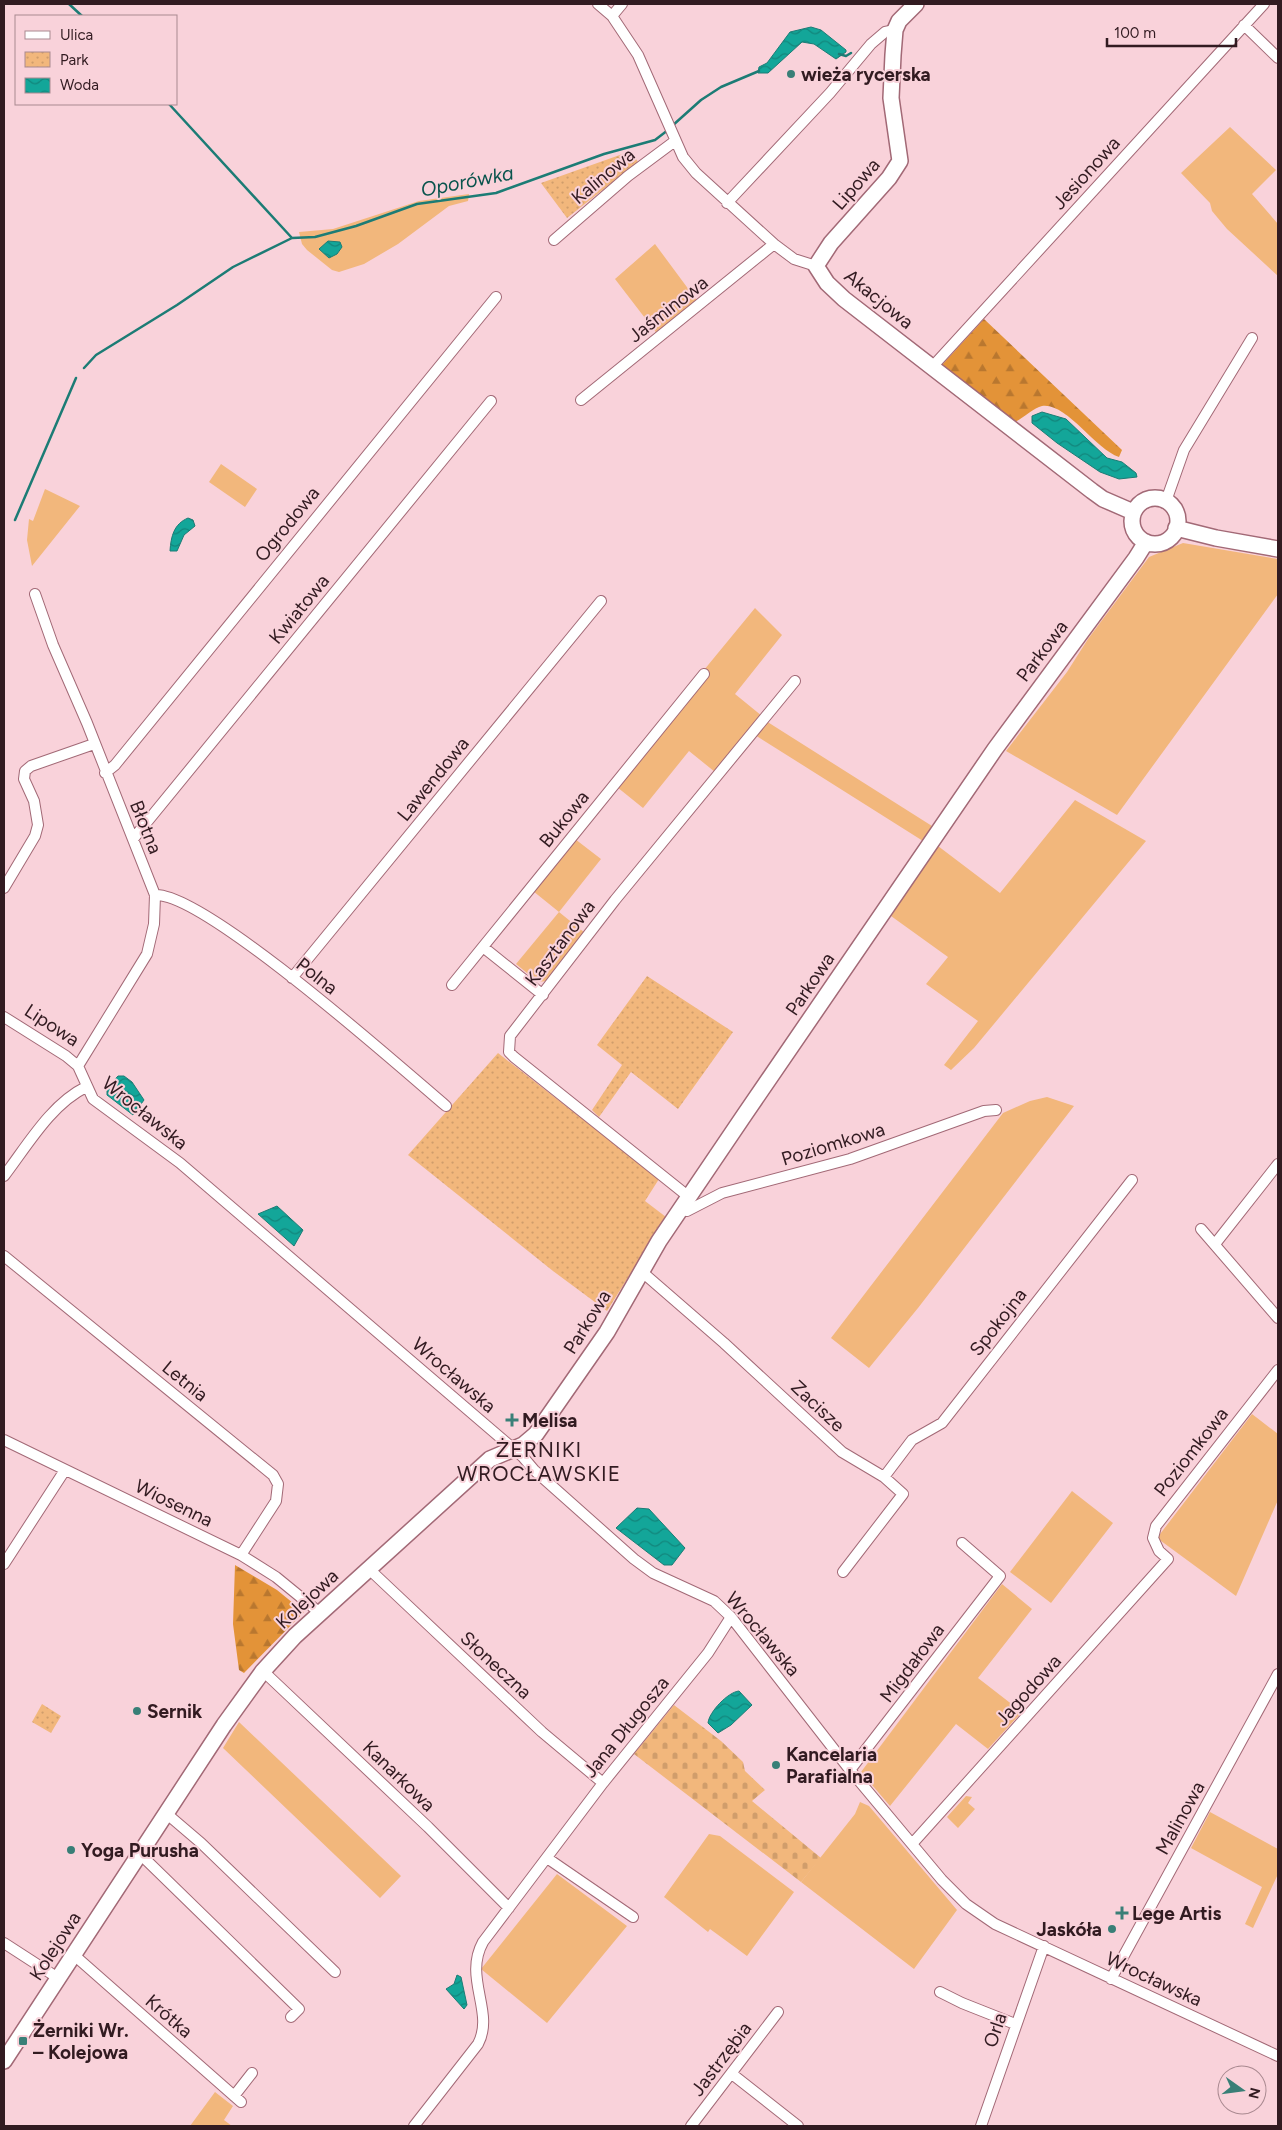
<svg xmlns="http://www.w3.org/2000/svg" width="1282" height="2130" viewBox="0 0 1282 2130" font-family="Figtree,sans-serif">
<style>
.grass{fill:#f2b77c}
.forest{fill:url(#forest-firs)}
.cemetery{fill:url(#cemetery-stones)}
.park{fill:url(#park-dots)}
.water{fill:url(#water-waves);stroke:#1c7c75}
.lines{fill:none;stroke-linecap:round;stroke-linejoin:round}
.stream{stroke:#1c7c75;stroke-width:2.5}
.street-casing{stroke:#a26976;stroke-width:12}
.secondary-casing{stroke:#a26976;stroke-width:18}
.street{stroke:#fff;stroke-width:10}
.secondary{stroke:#fff;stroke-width:15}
.poi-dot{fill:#397f77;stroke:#f9d2da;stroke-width:2}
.labels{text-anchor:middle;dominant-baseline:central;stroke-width:4;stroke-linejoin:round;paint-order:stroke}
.poi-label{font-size:19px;font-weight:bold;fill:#321b21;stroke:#f9d2da;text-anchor:start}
.street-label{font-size:19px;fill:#321b21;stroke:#f9d2da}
.water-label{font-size:20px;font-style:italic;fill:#09544d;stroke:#f9d2da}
.quarter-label{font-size:21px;letter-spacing:1px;fill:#321b21;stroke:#f9d2da}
</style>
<defs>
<pattern id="forest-firs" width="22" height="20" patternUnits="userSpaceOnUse" patternTransform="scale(1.25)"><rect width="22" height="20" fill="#e39338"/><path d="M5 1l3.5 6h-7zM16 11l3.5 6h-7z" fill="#b9772f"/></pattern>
<pattern id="cemetery-stones" width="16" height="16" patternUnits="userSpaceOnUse" patternTransform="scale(1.25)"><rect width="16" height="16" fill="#f2b77c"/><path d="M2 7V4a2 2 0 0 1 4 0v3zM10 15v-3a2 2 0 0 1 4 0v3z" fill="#d09d6b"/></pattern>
<pattern id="park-dots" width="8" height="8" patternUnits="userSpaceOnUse" patternTransform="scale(1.25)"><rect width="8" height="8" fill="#f2b77c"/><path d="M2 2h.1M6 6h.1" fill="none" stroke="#d09d6b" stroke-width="1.8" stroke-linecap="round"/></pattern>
<pattern id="water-waves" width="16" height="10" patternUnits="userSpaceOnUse" patternTransform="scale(1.25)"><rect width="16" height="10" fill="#13a699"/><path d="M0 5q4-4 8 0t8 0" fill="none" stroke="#12867c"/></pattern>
</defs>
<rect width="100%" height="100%" fill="#f9d2da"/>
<!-- grass -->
<path class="grass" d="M 1230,127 L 1276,170 L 1252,194 L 1278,224 L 1278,276 L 1227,229 L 1212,211 L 1210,203 L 1181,173 Z
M 469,194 L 468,201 L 449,206 L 398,244 L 364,264 L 339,272 L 332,270 L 307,250 L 302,244 L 299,232 L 333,229 L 419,201 Z
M 655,244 L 698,302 L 658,335 L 615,279 Z
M 221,464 L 257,489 L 245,507 L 209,482 Z
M 45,489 L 80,506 L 32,566 L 27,540 L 29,519 L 33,521 Z
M 1183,543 L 1278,559 L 1278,594 L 1117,815 L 1006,751 L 1067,672 L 1088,639 L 1149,557 Z
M 755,608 L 782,635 L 735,694 L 762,716 L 715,772 L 689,751 L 643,808 L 617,787 L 709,674 L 704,670 Z
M 766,721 L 932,826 L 923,841 L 755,735 Z
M 1075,800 L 1146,841 L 974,1048 L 951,1070 L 944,1065 L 978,1021 L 926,984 L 948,957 L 891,916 L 938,846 L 1000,893 Z
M 575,839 L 601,859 L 559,912 L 585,933 L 547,981 L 538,982 L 516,964 L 559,912 L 533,891 Z
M 1047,1097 L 1074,1106 L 918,1308 L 869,1368 L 831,1338 L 1003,1113 L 1030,1101 Z
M 1252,1414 L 1278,1434 L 1278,1500 L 1236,1596 L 1157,1538 Z
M 1072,1491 L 1113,1523 L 1051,1603 L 1010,1572 Z
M 1002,1584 L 1032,1609 L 978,1678 L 1022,1712 L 988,1749 L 956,1724 L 890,1806 L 861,1772 Z
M 239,1722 L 401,1876 L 380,1898 L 223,1748 Z
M 966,1796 L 972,1797 L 968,1803 L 975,1809 L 958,1828 L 947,1817 Z
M 860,1802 L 869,1806 L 957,1910 L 914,1969 L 801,1882 L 855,1814 Z
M 1210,1812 L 1278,1849 L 1278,1874 L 1253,1928 L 1245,1924 L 1262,1887 L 1191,1848 Z
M 709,1834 L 720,1836 L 794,1892 L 747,1956 L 710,1929 L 708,1932 L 664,1897 Z
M 557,1874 L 627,1926 L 547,2023 L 481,1969 Z
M 215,2092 L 233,2106 L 224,2120 L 232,2126 L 190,2126 Z"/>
<!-- forest -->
<path class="forest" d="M 984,319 L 1122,450 L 1119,457 C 1095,449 1066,402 1042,406 C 1034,408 1023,418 1015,422 L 941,366 Z
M 235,1565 L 277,1590 L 304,1612 L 244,1673 L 239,1670 L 233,1624 Z"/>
<!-- cemetery -->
<path class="cemetery" d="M 674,1705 L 721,1741 L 743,1762 L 745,1771 L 765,1790 L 752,1801 L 821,1858 L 801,1882 L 634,1754 Z"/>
<!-- park -->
<path class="park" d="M 631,151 L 638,162 L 567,218 L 541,183 Z
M 647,976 L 733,1032 L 678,1109 L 631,1072 L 599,1117 L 592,1110 L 622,1065 L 597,1045 Z
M 498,1053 L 659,1179 L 645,1201 L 666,1217 L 607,1311 L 553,1271 L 408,1155 Z
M 42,1704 L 61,1716 L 51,1733 L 32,1722 Z"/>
<!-- water -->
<path class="water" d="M 811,27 L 821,30 L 846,50 L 846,52 L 836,59 L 814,44 L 802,42 L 768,73 L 758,73 L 759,67 L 767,63 L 790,32 Z
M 328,241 L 340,242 L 342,247 L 337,254 L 329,258 L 319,249 Z
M 1042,412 L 1066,419 L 1107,458 L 1122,462 L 1136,473 L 1137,477 L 1119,479 L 1100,472 L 1057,443 L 1032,423 L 1032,416 Z
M 188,518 L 193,520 L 195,526 L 184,535 L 177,551 L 170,551 C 171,536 174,524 188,518 Z
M 118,1076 L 124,1076 L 132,1082 L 144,1100 L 133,1115 L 107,1095 L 107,1088 Z
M 277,1206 L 303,1230 L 294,1246 L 258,1214 Z
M 637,1508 L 649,1509 L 685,1548 L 672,1565 L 664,1565 L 616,1528 Z
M 739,1691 L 752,1705 L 731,1725 L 718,1733 L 708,1723 C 709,1712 728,1692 739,1691 Z
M 457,1975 L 461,1977 L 467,2005 L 464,2009 L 446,1989 L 454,1984 Z"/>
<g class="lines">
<!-- stream -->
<path class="stream" d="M 69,4 L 82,16
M 839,54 L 846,56 L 851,53
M 169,104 L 292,238
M 672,126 L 701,100 L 721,87 L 759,71
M 84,368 L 96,355 L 177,305 L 233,267 L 292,238 L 315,237 L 356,226 L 417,204 L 496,193 L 604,154 L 655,140 L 668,130
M 15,520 L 76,378"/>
<!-- street casing -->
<g class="street-casing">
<path id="street" d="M 598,4 L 612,16 L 638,55 L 683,157 L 696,173 L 774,244 L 794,259 L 816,266
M 612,16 L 622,4
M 1244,25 L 1278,58
M 727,203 L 830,93 L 871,44 L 885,32 L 895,30
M 554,240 L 628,176 L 675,141
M 933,366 L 1264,4
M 581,400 L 774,244
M 1166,501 L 1184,450 L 1252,338
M 35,594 L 53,645 L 87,723 L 155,895 L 154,924 L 147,954 L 78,1066
M 105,773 L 115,765 L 496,297
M 133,839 L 491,401
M 4,888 L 35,836 L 38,825 L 34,801 L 24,779 L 25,771 L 31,766 L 94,744
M 155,895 C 204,892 400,1067 446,1106
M 483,947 L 543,995
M 292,978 L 601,601
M 452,985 L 704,674
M 4,1017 L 66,1056 L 78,1066 L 93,1099 L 180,1163 L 523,1457 L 534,1470 L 634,1559 L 653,1573 L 714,1601 L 731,1617 L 850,1770 L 942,1880 L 966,1904 L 995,1924 L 1278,2056
M 4,1176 C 27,1146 51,1104 86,1087
M 689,1197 L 514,1057 L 509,1052 L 510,1036 L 615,900 L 795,681
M 681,1208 L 687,1211 L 722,1193 L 850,1159 L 984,1111 L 996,1110
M 1201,1229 L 1278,1318
M 1215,1244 L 1278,1164
M 4,1256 L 273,1475 L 278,1484 L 276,1501 L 241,1555
M 641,1271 L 724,1343 L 842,1452 L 884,1477 L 903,1494 L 843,1572
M 4,1440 L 241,1555 L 276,1577 L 320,1613
M 884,1477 L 912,1440 L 942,1423 L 1132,1180
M 4,1564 L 65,1470
M 369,1569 L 542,1732 L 603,1783
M 263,1671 L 428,1827 L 509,1908
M 850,1770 L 1000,1576 L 962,1543
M 167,1814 L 201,1843 L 335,1972
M 912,1844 L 1168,1559 L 1159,1551 L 1153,1538 L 1156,1526 L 1278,1370
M 140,1854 L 299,2009 L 291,2017
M 547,1858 L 633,1917
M 4,1943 L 58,1978
M 74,1955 L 241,2102
M 1111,1979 L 1278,1674
M 940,1992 L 962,2003 L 1015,2024
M 732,2074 L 798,2126
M 234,2096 L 252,2073
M 414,2126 L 478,2044 C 495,2012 463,1978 483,1942 L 603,1783 L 708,1653 L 731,1617
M 691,2126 L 778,2012
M 981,2126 L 1044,1946"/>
</g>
<!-- secondary casing -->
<g class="secondary-casing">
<path id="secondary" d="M 916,4 L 899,21 L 895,30 L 893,55 L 891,98 L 900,161 L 889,178 L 831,243 L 816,266 L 827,283 L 844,299 L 1092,491 L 1103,499 L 1133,512
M1132 521a23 23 0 1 1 46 0a23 23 0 1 1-46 0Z
M 1176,528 L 1216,538 L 1278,549
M 4,2061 L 224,1725 L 263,1671 L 295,1636 L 490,1459 L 523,1445 L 536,1434 L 607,1332 L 659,1241 L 745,1114 L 995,749 L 1136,558 L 1146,542"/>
</g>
<!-- street -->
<use href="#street" class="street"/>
<!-- secondary -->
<use href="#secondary" class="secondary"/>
</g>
<!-- markers -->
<g class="poi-dot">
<circle cx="791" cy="74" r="5"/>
<path d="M509.5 1412.5h5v5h5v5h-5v5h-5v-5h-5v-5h5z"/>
<circle cx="137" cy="1711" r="5"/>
<circle cx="776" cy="1765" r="5"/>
<circle cx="71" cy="1850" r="5"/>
<path d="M1119.5 1905.5h5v5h5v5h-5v5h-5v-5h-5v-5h5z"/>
<circle cx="1112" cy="1929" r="5"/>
<rect x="18" y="2036" width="10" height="10" rx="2.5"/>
</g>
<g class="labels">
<!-- poi labels -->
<g class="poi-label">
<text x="801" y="74">wieża rycerska</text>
<text x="522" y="1420">Melisa</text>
<text x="147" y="1711">Sernik</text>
<text x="786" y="1754">Kancelaria<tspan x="786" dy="22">Parafialna</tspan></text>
<text x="81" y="1850">Yoga Purusha</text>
<text x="1132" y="1913">Lege Artis</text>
<text x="1102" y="1929" text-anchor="end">Jaskóła</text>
<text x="33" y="2030">Żerniki Wr.<tspan x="33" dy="22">– Kolejowa</tspan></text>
</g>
<!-- street labels -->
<g class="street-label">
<text transform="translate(1086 173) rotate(-48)">Jesionowa</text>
<text transform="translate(603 176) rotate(-40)">Kalinowa</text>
<text transform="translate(856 184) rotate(-49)">Lipowa</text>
<text transform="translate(879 299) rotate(39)">Akacjowa</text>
<text transform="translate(668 309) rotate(-38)">Jaśminowa</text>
<text transform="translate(287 524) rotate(-51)">Ogrodowa</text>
<text transform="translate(299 609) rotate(-51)">Kwiatowa</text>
<text transform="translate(1042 651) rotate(-53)">Parkowa</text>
<text transform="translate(433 779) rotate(-51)">Lawendowa</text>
<text transform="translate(564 819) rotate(-51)">Bukowa</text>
<text transform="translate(146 827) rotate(68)">Błotna</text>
<text transform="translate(560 943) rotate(-53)">Kasztanowa</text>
<text transform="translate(317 976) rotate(38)">Polna</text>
<text transform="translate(810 984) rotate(-56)">Parkowa</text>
<text transform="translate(52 1025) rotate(33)">Lipowa</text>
<text transform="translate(145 1113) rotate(39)">Wrocławska</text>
<text transform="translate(833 1144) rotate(-17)">Poziomkowa</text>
<text transform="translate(587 1322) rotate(-58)">Parkowa</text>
<text transform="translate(998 1322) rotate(-52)">Spokojna</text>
<text transform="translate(454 1375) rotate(41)">Wrocławska</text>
<text transform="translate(185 1381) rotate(39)">Letnia</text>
<text transform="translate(818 1406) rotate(43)">Zacisze</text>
<text transform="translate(1191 1452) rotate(-52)">Poziomkowa</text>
<text transform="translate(174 1503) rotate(26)">Wiosenna</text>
<text transform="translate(307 1599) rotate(-43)">Kolejowa</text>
<text transform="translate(763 1634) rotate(50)">Wrocławska</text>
<text transform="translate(912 1663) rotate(-53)">Migdałowa</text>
<text transform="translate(496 1665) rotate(43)">Słoneczna</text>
<text transform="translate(1028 1690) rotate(-48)">Jagodowa</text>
<text transform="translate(626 1727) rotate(-51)">Jana Długosza</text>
<text transform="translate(399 1776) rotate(44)">Kanarkowa</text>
<text transform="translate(1180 1818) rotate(-61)">Malinowa</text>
<text transform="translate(55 1946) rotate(-57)">Kolejowa</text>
<text transform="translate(1154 1979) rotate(25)">Wrocławska</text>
<text transform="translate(169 2016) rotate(41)">Krótka</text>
<text transform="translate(995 2030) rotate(-71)">Orla</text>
<text transform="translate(721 2059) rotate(-53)">Jastrzębia</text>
</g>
<!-- water labels -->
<g class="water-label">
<text transform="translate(467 181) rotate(-11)">Oporówka</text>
</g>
<!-- quarter labels -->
<g class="quarter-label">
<text x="539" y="1449">ŻERNIKI<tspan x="539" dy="24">WROCŁAWSKIE</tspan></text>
</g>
</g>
<!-- border -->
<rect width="1282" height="2130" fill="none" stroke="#321b21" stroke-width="10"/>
<!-- legend -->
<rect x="15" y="15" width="162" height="90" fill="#f9d2da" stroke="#a98990"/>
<rect x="25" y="31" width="25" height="8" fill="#ffffff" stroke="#a98990"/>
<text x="60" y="40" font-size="15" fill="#321b21">Ulica</text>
<rect x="25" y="52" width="25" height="15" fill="url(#park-dots)" stroke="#a98990"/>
<text x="60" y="65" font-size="15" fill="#321b21">Park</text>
<rect x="25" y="78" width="25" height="15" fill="url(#water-waves)" stroke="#a98990"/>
<text x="60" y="90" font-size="15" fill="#321b21">Woda</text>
<!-- north arrow -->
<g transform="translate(1242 2090) rotate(104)"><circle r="24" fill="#f9d2da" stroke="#a98990"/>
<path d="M0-4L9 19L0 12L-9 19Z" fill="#397f77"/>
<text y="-8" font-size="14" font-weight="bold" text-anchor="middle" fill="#321b21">N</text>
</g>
<!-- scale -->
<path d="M1107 38v8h129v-8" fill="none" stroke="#321b21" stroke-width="2.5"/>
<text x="1114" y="38" font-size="15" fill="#321b21" stroke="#f9d2da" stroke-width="4" paint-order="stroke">100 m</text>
</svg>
